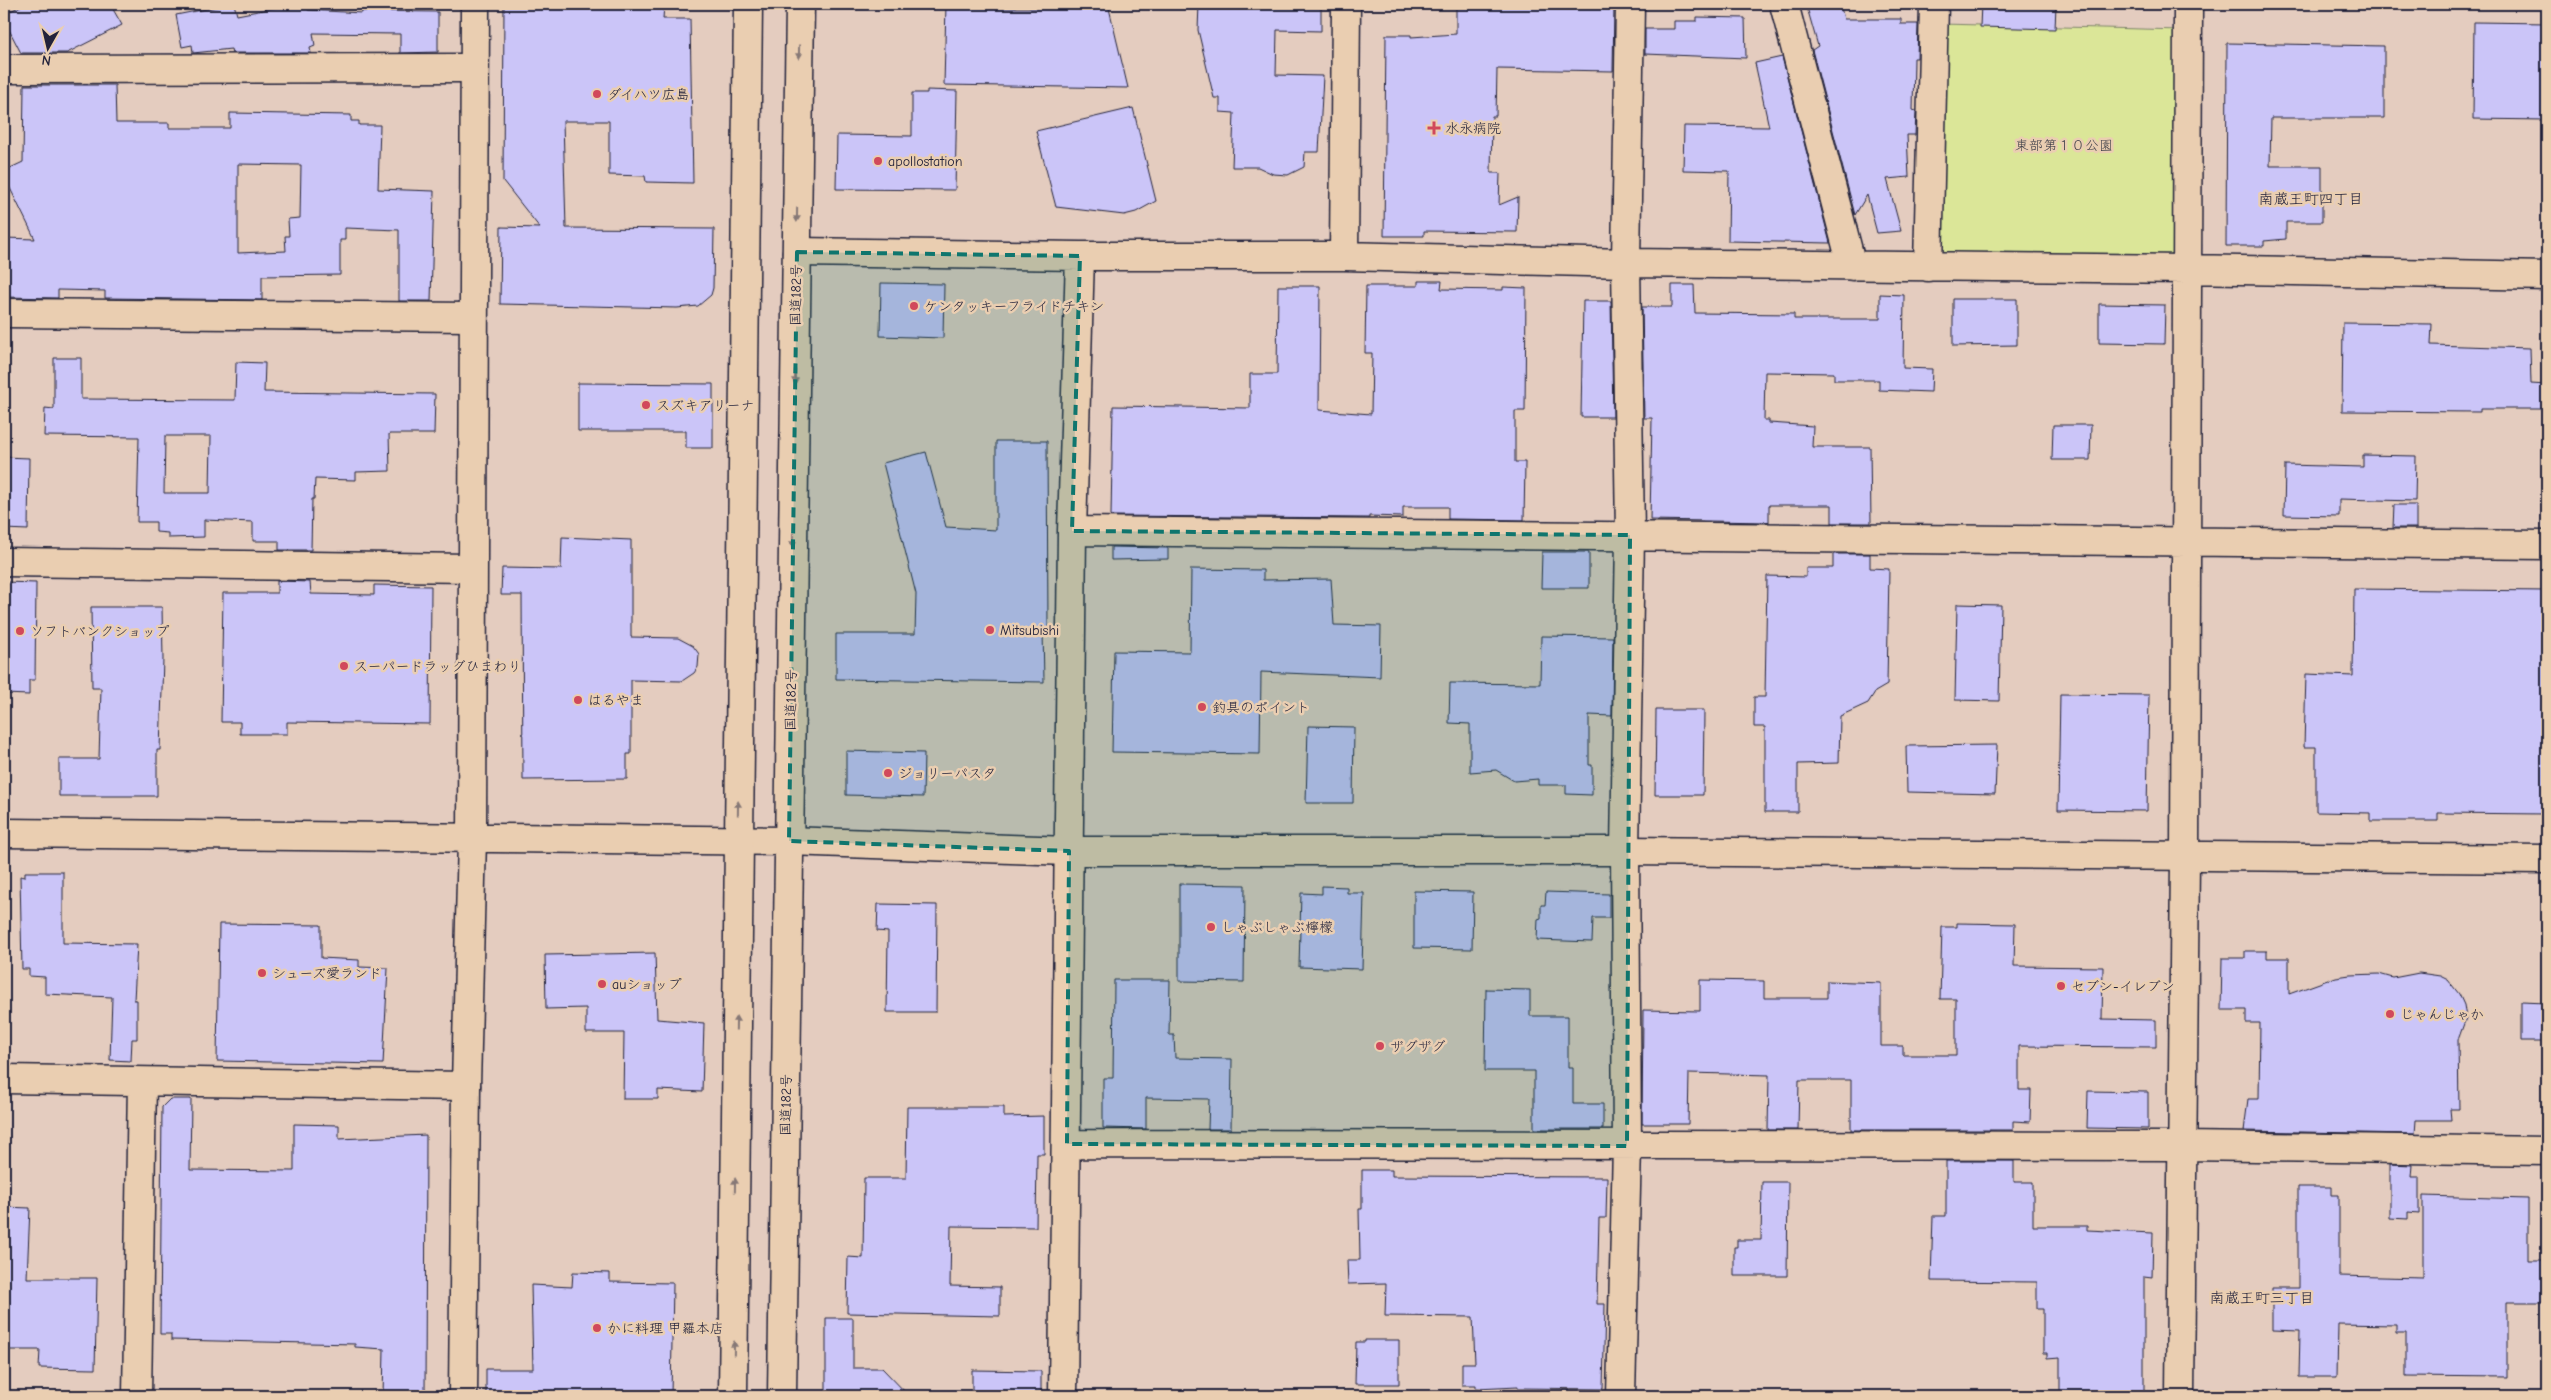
<svg xmlns="http://www.w3.org/2000/svg" width="2551" height="1400" viewBox="0 0 2551 1400" font-family="'Comic Neue','Klee One',sans-serif">
<style>
.green{fill:#dbe698;stroke:#7e846a}
.building{fill:#cbc5f8;stroke:#22223b;fill-rule:evenodd}
.lines{fill:none;stroke-linecap:round;stroke-linejoin:round}
.minor-casing{stroke:#22223b;stroke-width:31}
.tertiary-casing{stroke:#22223b;stroke-width:31}
.trunk-casing{stroke:#22223b;stroke-width:31}
.minor{stroke:#eaceb1;stroke-width:28}
.tertiary{stroke:#eaceb1;stroke-width:28}
.trunk{stroke:#eaceb1;stroke-width:28}
.oneway{fill:#867876}
.marked{fill:#0f766e;fill-opacity:0.2;stroke:#0f766e;stroke-width:4;stroke-dasharray:10 6;stroke-linejoin:round}
.poi-dot{fill:#d1495b;stroke:#eaceb1;stroke-width:2}
.labels{text-anchor:middle;dominant-baseline:central;stroke-width:5;stroke-linejoin:round;paint-order:stroke}
.poi-label{font-size:14px;fill:#22223b;stroke:#eaceb1;text-anchor:start}
.park-label{font-size:14px;fill:#3e3f49;stroke:#eaceb1}
.street-label{font-size:14px;fill:#22223b;stroke:#eaceb1}
.neighbourhood-label{font-size:15px;fill:#22223b;stroke:#eaceb1}
</style>
<rect width="100%" height="100%" fill="#e4ccbf"/>
<filter id="ink" filterUnits="userSpaceOnUse"><feTurbulence type="fractalNoise" baseFrequency=".02" numOctaves="2"/><feDisplacementMap in="SourceGraphic" scale="10" xChannelSelector="R" yChannelSelector="G"/><feConvolveMatrix kernelMatrix="1 2 1 2 8 2 1 2 1" color-interpolation-filters="sRGB"/></filter>
<g filter="url(#ink)">
<!-- green -->
<path class="green" d="M 1941,24 L 2182,30 L 2183,264 L 1935,262 Z"/>
<!-- building -->
<path class="building" d="M 25,4 L 110,4 L 122,25 L 67,53 L 21,53 L 4,20 L 4,14 Z
M 232,4 L 234,4 L 237,15 L 294,4 L 306,4 L 308,10 L 362,13 L 362,11 L 438,12 L 438,52 L 400,53 L 400,34 L 313,33 L 315,46 L 310,48 L 311,53 L 232,53 L 231,49 L 193,53 L 192,45 L 182,47 L 176,15 Z
M 504,4 L 664,4 L 663,19 L 690,19 L 693,183 L 646,182 L 645,176 L 609,175 L 609,121 L 563,121 L 566,228 L 714,229 L 713,288 L 711,295 L 698,306 L 677,308 L 500,304 L 501,227 L 540,228 L 503,181 Z
M 946,4 L 994,4 L 994,8 L 1045,8 L 1044,4 L 1108,4 L 1128,88 L 944,85 Z
M 1199,4 L 1321,4 L 1321,31 L 1277,30 L 1276,75 L 1323,76 L 1319,152 L 1305,152 L 1304,167 L 1288,175 L 1273,174 L 1258,167 L 1232,167 L 1234,113 L 1220,112 L 1220,98 L 1214,98 L 1198,30 Z
M 1456,4 L 1614,4 L 1613,71 L 1497,69 L 1496,116 L 1492,116 L 1491,173 L 1500,173 L 1499,205 L 1518,197 L 1517,232 L 1424,231 L 1424,236 L 1384,236 L 1386,35 L 1411,35 L 1411,37 L 1456,34 Z
M 1806,4 L 1840,4 L 1844,19 L 1901,19 L 1901,24 L 1918,24 L 1917,58 L 1914,58 L 1913,110 L 1916,111 L 1915,135 L 1907,135 L 1909,177 L 1887,179 L 1901,231 L 1877,233 L 1867,195 L 1855,215 L 1812,50 L 1818,46 Z
M 1981,4 L 2056,4 L 2055,29 L 1980,27 Z
M 1697,17 L 1745,18 L 1746,58 L 1645,54 L 1645,29 L 1674,29 L 1674,21 L 1697,21 Z
M 2474,22 L 2547,23 L 2547,120 L 2473,119 Z
M 2227,43 L 2384,46 L 2384,118 L 2271,118 L 2270,166 L 2322,166 L 2322,222 L 2286,222 L 2286,239 L 2264,241 L 2264,246 L 2226,246 Z
M 1782,57 L 1830,243 L 1728,241 L 1729,171 L 1683,170 L 1684,126 L 1769,127 L 1755,63 Z
M 24,85 L 115,85 L 116,123 L 169,123 L 169,128 L 230,128 L 230,113 L 351,115 L 351,121 L 359,121 L 359,125 L 380,125 L 378,189 L 434,191 L 431,301 L 399,301 L 399,230 L 345,228 L 345,240 L 340,240 L 340,275 L 262,276 L 262,300 L 105,298 L 105,291 L 58,290 L 58,298 L 4,297 L 4,238 L 35,239 L 4,176 L 4,171 L 23,162 ZM 238,164 L 301,165 L 300,218 L 288,219 L 289,236 L 285,236 L 286,251 L 238,253 Z
M 927,90 L 957,91 L 955,190 L 836,189 L 837,135 L 912,136 L 912,93 L 927,93 Z
M 1133,108 L 1156,201 L 1136,212 L 1124,215 L 1056,207 L 1036,131 Z
M 1418,281 L 1442,281 L 1441,289 L 1503,290 L 1503,287 L 1526,288 L 1525,411 L 1515,411 L 1515,462 L 1525,462 L 1524,520 L 1448,519 L 1448,507 L 1403,507 L 1403,517 L 1369,516 L 1369,518 L 1111,516 L 1113,406 L 1250,408 L 1250,374 L 1277,374 L 1278,286 L 1320,286 L 1319,410 L 1371,414 L 1372,353 L 1365,353 L 1366,286 L 1418,286 Z
M 881,283 L 944,284 L 943,338 L 880,336 Z
M 1672,285 L 1694,285 L 1695,313 L 1794,314 L 1794,319 L 1880,319 L 1880,294 L 1904,295 L 1903,368 L 1932,369 L 1931,392 L 1879,390 L 1879,380 L 1834,380 L 1834,373 L 1765,372 L 1764,420 L 1769,420 L 1769,423 L 1813,426 L 1812,447 L 1870,447 L 1871,523 L 1832,523 L 1832,505 L 1769,505 L 1769,522 L 1650,520 L 1652,418 L 1644,418 L 1642,307 L 1672,307 Z
M 1953,299 L 2017,299 L 2017,345 L 1953,346 Z
M 1583,301 L 1611,301 L 1613,417 L 1581,417 Z
M 2099,304 L 2165,305 L 2164,344 L 2099,343 Z
M 2343,323 L 2432,324 L 2431,345 L 2530,348 L 2531,384 L 2547,385 L 2547,409 L 2480,409 L 2480,412 L 2342,411 Z
M 54,358 L 81,358 L 81,399 L 235,400 L 236,362 L 265,363 L 264,392 L 435,394 L 434,434 L 389,434 L 390,471 L 356,472 L 356,480 L 315,479 L 314,499 L 312,499 L 311,550 L 279,550 L 279,541 L 253,541 L 253,522 L 204,520 L 204,537 L 168,538 L 168,533 L 156,532 L 156,522 L 137,522 L 139,437 L 44,436 L 45,408 L 54,409 ZM 165,436 L 211,436 L 210,493 L 164,493 Z
M 578,383 L 713,384 L 713,448 L 686,448 L 686,431 L 578,431 Z
M 2053,425 L 2091,425 L 2090,460 L 2052,460 Z
M 996,441 L 1047,441 L 1048,630 L 1043,630 L 1044,682 L 836,679 L 836,634 L 915,634 L 916,594 L 883,463 L 926,452 L 946,527 L 996,530 Z
M 2363,455 L 2416,456 L 2415,501 L 2339,499 L 2339,516 L 2284,515 L 2285,465 L 2363,467 Z
M 4,457 L 29,458 L 28,530 L 4,529 Z
M 2394,505 L 2416,505 L 2416,528 L 2393,528 Z
M 562,537 L 631,540 L 631,637 L 678,638 L 693,646 L 699,654 L 698,667 L 694,673 L 682,681 L 631,680 L 631,754 L 627,754 L 627,779 L 523,780 L 522,595 L 501,595 L 502,568 L 561,569 Z
M 1111,547 L 1168,548 L 1168,559 L 1111,560 Z
M 1542,552 L 1589,552 L 1589,588 L 1541,588 Z
M 1833,554 L 1870,554 L 1870,568 L 1889,569 L 1887,685 L 1875,692 L 1868,703 L 1840,716 L 1839,763 L 1798,764 L 1798,812 L 1765,812 L 1765,727 L 1754,727 L 1754,697 L 1765,697 L 1767,576 L 1806,577 L 1806,568 L 1833,568 Z
M 1191,569 L 1263,570 L 1263,580 L 1331,579 L 1334,625 L 1381,626 L 1380,677 L 1261,672 L 1260,754 L 1112,752 L 1114,651 L 1190,652 Z
M 277,581 L 310,582 L 311,594 L 374,595 L 374,585 L 431,586 L 430,724 L 287,722 L 287,734 L 240,734 L 240,722 L 221,722 L 223,593 L 277,593 Z
M 4,582 L 36,583 L 35,680 L 29,680 L 29,695 L 4,694 Z
M 2354,589 L 2547,591 L 2547,814 L 2438,813 L 2438,821 L 2371,821 L 2371,813 L 2316,812 L 2316,747 L 2304,747 L 2306,674 L 2353,676 Z
M 1957,604 L 2001,605 L 1999,701 L 1955,700 Z
M 91,607 L 162,607 L 163,659 L 160,750 L 157,750 L 157,796 L 59,796 L 59,759 L 99,759 L 101,688 L 92,688 Z
M 1541,636 L 1613,637 L 1612,716 L 1589,715 L 1589,765 L 1592,765 L 1592,795 L 1566,794 L 1566,785 L 1538,785 L 1538,779 L 1514,781 L 1496,770 L 1470,772 L 1470,724 L 1449,723 L 1450,683 L 1540,684 Z
M 2060,694 L 2149,695 L 2147,811 L 2058,810 Z
M 1656,710 L 1704,710 L 1703,795 L 1655,795 Z
M 1308,726 L 1354,727 L 1353,803 L 1306,803 Z
M 1997,745 L 1995,794 L 1907,792 L 1906,746 Z
M 846,751 L 924,753 L 923,797 L 846,795 Z
M 25,872 L 63,872 L 63,943 L 137,944 L 134,1000 L 137,1000 L 137,1039 L 132,1039 L 131,1061 L 110,1060 L 112,997 L 45,994 L 45,977 L 29,976 L 29,969 L 22,969 L 20,876 L 25,877 Z
M 1179,884 L 1245,885 L 1244,982 L 1179,981 Z
M 1322,886 L 1347,887 L 1347,893 L 1364,893 L 1362,969 L 1299,967 L 1301,893 L 1322,894 Z
M 1414,891 L 1473,892 L 1472,949 L 1414,948 Z
M 1546,892 L 1609,894 L 1609,918 L 1593,918 L 1592,942 L 1537,940 L 1538,919 L 1541,918 L 1541,905 L 1545,905 Z
M 878,904 L 937,905 L 936,1012 L 887,1012 L 888,932 L 877,931 Z
M 1957,923 L 2015,924 L 2014,966 L 2103,967 L 2102,1019 L 2156,1020 L 2156,1047 L 2019,1046 L 2019,1090 L 2031,1090 L 2030,1122 L 2013,1121 L 2013,1130 L 1851,1130 L 1851,1080 L 1799,1080 L 1798,1130 L 1768,1130 L 1769,1075 L 1689,1073 L 1688,1124 L 1642,1124 L 1643,1010 L 1700,1011 L 1700,980 L 1764,981 L 1764,998 L 1827,998 L 1827,981 L 1881,983 L 1881,1046 L 1903,1046 L 1903,1055 L 1956,1055 L 1956,999 L 1940,999 L 1942,927 L 1957,927 Z
M 219,924 L 321,925 L 321,958 L 359,960 L 359,967 L 388,968 L 383,1064 L 217,1061 Z
M 2245,951 L 2267,951 L 2267,958 L 2289,958 L 2289,994 L 2336,977 L 2350,975 L 2379,974 L 2393,978 L 2419,973 L 2440,976 L 2448,980 L 2459,994 L 2464,1005 L 2466,1018 L 2458,1040 L 2459,1109 L 2450,1109 L 2451,1120 L 2416,1120 L 2415,1134 L 2244,1131 L 2248,1099 L 2259,1099 L 2260,1023 L 2246,1023 L 2246,1010 L 2221,1010 L 2222,958 L 2245,958 Z
M 655,953 L 657,1019 L 704,1023 L 702,1092 L 658,1090 L 658,1099 L 623,1099 L 624,1033 L 586,1033 L 586,1008 L 546,1009 L 545,955 Z
M 1114,980 L 1170,980 L 1169,1035 L 1174,1035 L 1175,1058 L 1232,1059 L 1231,1129 L 1208,1129 L 1209,1099 L 1146,1098 L 1146,1129 L 1103,1128 L 1103,1078 L 1113,1078 Z
M 1486,989 L 1530,990 L 1530,1016 L 1568,1016 L 1568,1068 L 1573,1068 L 1573,1104 L 1603,1104 L 1603,1129 L 1534,1129 L 1534,1071 L 1485,1071 Z
M 2521,1002 L 2547,1003 L 2547,1042 L 2521,1042 Z
M 2088,1091 L 2148,1092 L 2148,1129 L 2087,1128 Z
M 170,1099 L 191,1099 L 190,1170 L 294,1171 L 294,1124 L 339,1125 L 339,1139 L 426,1135 L 425,1396 L 383,1396 L 384,1349 L 355,1347 L 355,1344 L 171,1340 L 171,1334 L 160,1334 L 162,1107 Z
M 907,1107 L 1004,1107 L 1004,1117 L 1044,1116 L 1044,1154 L 1037,1154 L 1036,1227 L 951,1226 L 950,1286 L 1000,1287 L 1000,1316 L 847,1313 L 848,1257 L 863,1258 L 864,1178 L 906,1178 Z
M 1946,1161 L 2014,1161 L 2014,1182 L 2033,1182 L 2033,1226 L 2087,1226 L 2087,1230 L 2153,1233 L 2152,1277 L 2144,1276 L 2144,1392 L 2060,1392 L 2060,1357 L 2047,1358 L 2047,1353 L 2043,1353 L 2043,1309 L 2037,1309 L 2037,1282 L 1931,1281 L 1933,1216 L 1946,1216 Z
M 2390,1164 L 2412,1165 L 2411,1177 L 2419,1177 L 2419,1213 L 2408,1212 L 2408,1219 L 2390,1218 Z
M 1362,1170 L 1392,1170 L 1392,1176 L 1607,1177 L 1606,1218 L 1599,1218 L 1597,1304 L 1605,1304 L 1603,1389 L 1518,1388 L 1518,1386 L 1476,1388 L 1476,1385 L 1462,1385 L 1462,1363 L 1475,1363 L 1473,1317 L 1385,1316 L 1386,1283 L 1348,1284 L 1347,1260 L 1360,1260 L 1359,1209 L 1362,1209 Z
M 1762,1182 L 1788,1182 L 1787,1276 L 1734,1276 L 1734,1247 L 1737,1247 L 1737,1240 L 1761,1240 Z
M 2298,1187 L 2331,1187 L 2331,1195 L 2339,1195 L 2339,1276 L 2423,1278 L 2423,1196 L 2528,1199 L 2528,1260 L 2547,1260 L 2547,1302 L 2507,1302 L 2507,1377 L 2406,1376 L 2406,1333 L 2396,1333 L 2396,1325 L 2338,1324 L 2337,1377 L 2299,1377 L 2300,1331 L 2272,1330 L 2272,1288 L 2298,1288 Z
M 4,1207 L 30,1208 L 27,1278 L 97,1278 L 95,1369 L 39,1368 L 40,1350 L 4,1350 Z
M 573,1272 L 610,1273 L 610,1282 L 673,1283 L 671,1396 L 486,1396 L 486,1369 L 533,1369 L 531,1285 L 572,1287 Z
M 826,1318 L 853,1318 L 853,1368 L 882,1368 L 909,1396 L 826,1396 Z
M 1365,1340 L 1399,1340 L 1399,1384 L 1355,1384 L 1356,1342 L 1365,1342 Z
M 972,1370 L 1041,1371 L 1041,1396 L 972,1396 Z"/>
<g class="lines">
<!-- minor casing -->
<g class="minor-casing">
<path id="minor" d="M 1784,4 L 1852,266
M 4,69 L 473,68
M 797,252 L 1080,256 L 1344,256 L 1626,263 L 2187,269 L 2547,276
M 1344,256 L 1346,4
M 1928,267 L 1934,4
M 4,313 L 472,317
M 1072,531 L 2547,545
M 4,562 L 472,568
M 4,1079 L 466,1086
M 1067,1144 L 2182,1146 L 2547,1151
M 137,1396 L 142,1082
M 1063,1396 L 1072,531 L 1080,256
M 1621,1396 L 1627,1146 L 1625,851 L 1630,535 L 1626,263 L 1630,4
M 2180,1396 L 2185,858 L 2188,4"/>
</g>
<!-- tertiary casing -->
<g class="tertiary-casing">
<path id="tertiary" d="M 4,833 L 789,841 L 1069,851 L 1625,851 L 2547,859
M 463,1396 L 466,1086 L 472,838 L 475,4"/>
</g>
<!-- trunk casing -->
<g class="trunk-casing">
<path id="trunk" d="M 733,1396 L 748,4
M 782,1396 L 800,4"/>
</g>
<!-- minor -->
<use href="#minor" class="minor"/>
<!-- tertiary -->
<use href="#tertiary" class="tertiary"/>
<!-- trunk -->
<use href="#trunk" class="trunk"/>
</g>
<!-- one-way arrows -->
<defs><path id="oneway-solid" d="M-6-.8H1V-3.2L6.5 0L1 3.2V.8H-6Z" transform="scale(1.25)"/></defs>
<g class="oneway">
<use href="#oneway-solid" transform="translate(799 52) rotate(91)"/>
<use href="#oneway-solid" transform="translate(797 215) rotate(91)"/>
<use href="#oneway-solid" transform="translate(795 377) rotate(91)"/>
<use href="#oneway-solid" transform="translate(793 540) rotate(91)"/>
<use href="#oneway-solid" transform="translate(738 808) rotate(-89)"/>
<use href="#oneway-solid" transform="translate(736 1023) rotate(-89)"/>
<use href="#oneway-solid" transform="translate(735 1185) rotate(-89)"/>
<use href="#oneway-solid" transform="translate(734 1348) rotate(-89)"/>
</g>
</g>
<!-- marked area -->
<path class="marked" d="M 797,252 L 1080,256 L 1072,531 L 1630,535 L 1627,1146 L 1067,1144 L 1069,851 L 789,841 Z"/>
<!-- markers -->
<g class="poi-dot">
<circle cx="597" cy="94" r="5"/>
<path d="M1431.5 120.5h5v5h5v5h-5v5h-5v-5h-5v-5h5z"/>
<circle cx="878" cy="161" r="5"/>
<circle cx="914" cy="306" r="5"/>
<circle cx="646" cy="405" r="5"/>
<circle cx="990" cy="630" r="5"/>
<circle cx="20" cy="631" r="5"/>
<circle cx="344" cy="666" r="5"/>
<circle cx="578" cy="700" r="5"/>
<circle cx="1202" cy="707" r="5"/>
<circle cx="888" cy="773" r="5"/>
<circle cx="1211" cy="927" r="5"/>
<circle cx="262" cy="973" r="5"/>
<circle cx="602" cy="984" r="5"/>
<circle cx="2061" cy="986" r="5"/>
<circle cx="2390" cy="1014" r="5"/>
<circle cx="1380" cy="1046" r="5"/>
<circle cx="597" cy="1328" r="5"/>
</g>
<g class="labels">
<!-- poi labels -->
<g class="poi-label">
<text x="607" y="94">ダイハツ広島</text>
<text x="1445" y="128">水永病院</text>
<text x="888" y="161">apollostation</text>
<text x="924" y="306">ケンタッキーフライドチキン</text>
<text x="656" y="405">スズキアリーナ</text>
<text x="1000" y="630">Mitsubishi</text>
<text x="30" y="631">ソフトバンクショップ</text>
<text x="354" y="666">スーパードラッグひまわり</text>
<text x="588" y="700">はるやま</text>
<text x="1212" y="707">釣具のポイント</text>
<text x="898" y="773">ジョリーパスタ</text>
<text x="1221" y="927">しゃぶしゃぶ檸檬</text>
<text x="272" y="973">シューズ愛ランド</text>
<text x="612" y="984">auショップ</text>
<text x="2071" y="986">セブン-イレブン</text>
<text x="2400" y="1014">じゃんじゃか</text>
<text x="1390" y="1046">ザグザグ</text>
<text x="607" y="1328">かに料理 甲羅本店</text>
</g>
<!-- park labels -->
<g class="park-label">
<text x="2064" y="145">東部第１０公園</text>
</g>
<!-- street labels -->
<g class="street-label">
<text transform="translate(796 295) rotate(-89)">国道182号</text>
<text transform="translate(791 700) rotate(-89)">国道182号</text>
<text transform="translate(786 1105) rotate(-89)">国道182号</text>
</g>
<!-- neighbourhood labels -->
<g class="neighbourhood-label">
<text x="2311" y="199">南蔵王町四丁目</text>
<text x="2262" y="1298">南蔵王町三丁目</text>
</g>
</g>
<!-- margin -->
<rect width="2551" height="1400" fill="none" stroke="#eaceb1" stroke-width="20"/>
<rect x="10" y="10" width="2531" height="1380" fill="none" stroke="#22223b" stroke-width="2" filter="url(#ink)"/>
<!-- north arrow -->
<g transform="translate(48 48) rotate(188)" stroke="#eaceb1" stroke-width="4" paint-order="stroke">
<path d="M0-4L9 19L0 12L-9 19Z" fill="#22223b"/>
<text y="-8" font-size="14" font-weight="bold" text-anchor="middle" fill="#22223b">N</text>
</g>
</svg>
